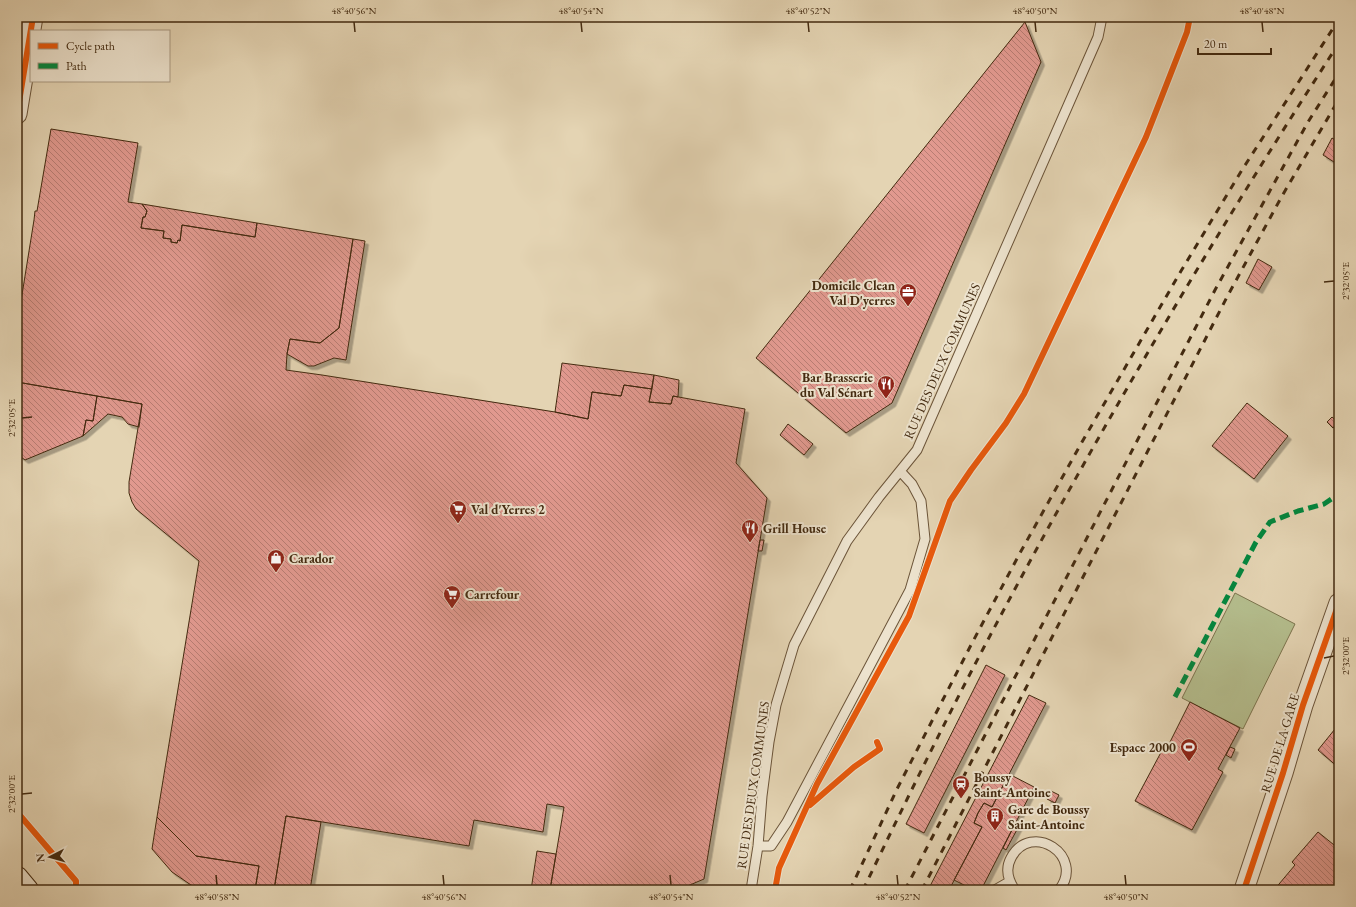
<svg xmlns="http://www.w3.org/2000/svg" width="1356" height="907" viewBox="0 0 1356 907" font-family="'EB Garamond',serif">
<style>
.pitch{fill:#b4bd8d;stroke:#7c744e}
.building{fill:url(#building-back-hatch);stroke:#432a10;filter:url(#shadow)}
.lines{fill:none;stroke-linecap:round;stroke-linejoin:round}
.service-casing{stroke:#6b5439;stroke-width:11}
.minor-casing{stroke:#6b5439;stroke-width:21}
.secondary-casing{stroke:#432a10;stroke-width:24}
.service{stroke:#ede3ce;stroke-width:9}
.minor{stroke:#ede3ce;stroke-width:19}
.secondary{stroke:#ede3ce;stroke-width:22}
.rail{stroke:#432a10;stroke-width:3;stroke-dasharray:7 7;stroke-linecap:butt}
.quiet{stroke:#00873e;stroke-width:5;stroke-dasharray:10 5;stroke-linecap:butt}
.cycleway-casing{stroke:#ede3ce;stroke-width:8}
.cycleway{stroke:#e8590c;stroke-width:6}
.ticks{fill:none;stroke:#432a10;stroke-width:1.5}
.labels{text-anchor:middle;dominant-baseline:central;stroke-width:4;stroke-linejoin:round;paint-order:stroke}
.poi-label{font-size:13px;font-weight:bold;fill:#432a10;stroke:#ede3ce;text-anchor:start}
.street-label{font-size:13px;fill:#432a10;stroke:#ede3ce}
.neatline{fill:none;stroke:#432a10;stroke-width:1.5}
.ticks-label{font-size:10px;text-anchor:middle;fill:#432a10}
</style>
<defs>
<pattern id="building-back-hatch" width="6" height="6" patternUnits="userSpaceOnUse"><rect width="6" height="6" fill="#e1998f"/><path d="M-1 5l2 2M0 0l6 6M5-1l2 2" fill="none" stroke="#b87d73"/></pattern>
<filter id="shadow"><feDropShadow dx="3.5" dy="3.5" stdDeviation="0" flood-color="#0004"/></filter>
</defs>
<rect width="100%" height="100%" fill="#e4d4b3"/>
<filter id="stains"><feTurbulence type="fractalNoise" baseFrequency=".005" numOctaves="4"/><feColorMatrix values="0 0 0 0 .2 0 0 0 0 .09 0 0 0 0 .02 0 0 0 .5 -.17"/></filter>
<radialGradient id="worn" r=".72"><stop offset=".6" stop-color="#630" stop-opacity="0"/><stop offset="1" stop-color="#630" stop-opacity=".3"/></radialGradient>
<!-- pitch -->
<path class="pitch" d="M 1235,593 L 1295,624 L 1243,729 L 1182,698 Z"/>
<!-- building -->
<path class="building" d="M 1025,22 L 1041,62 L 892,403 L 846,433 L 756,358 Z
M 51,129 L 138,143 L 128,202 L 142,204 L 147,211 L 145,217 L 143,217 L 141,228 L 164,231 L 163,238 L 171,239 L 171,242 L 177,243 L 178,240 L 180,241 L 182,225 L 255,237 L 257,223 L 353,239 L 339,328 L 320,343 L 290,339 L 287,354 L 286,370 L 322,375 L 555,412 L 588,419 L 592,392 L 621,396 L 624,385 L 652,389 L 649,402 L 671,404 L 673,396 L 745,409 L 736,463 L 767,498 L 704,879 L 678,890 L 550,890 L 564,807 L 547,804 L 543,832 L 474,820 L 469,846 L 286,816 L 274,890 L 255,890 L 259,866 L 196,856 L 157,817 L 199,561 L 136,509 L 132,502 L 129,493 L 129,482 L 142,404 L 17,382 L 17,326 L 34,220 L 35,211 L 37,211 Z
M 1332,138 L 1339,142 L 1339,153 L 1334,162 L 1323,155 Z
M 142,204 L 257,223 L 255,237 L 182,225 L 180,241 L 178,240 L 177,243 L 171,242 L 171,239 L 163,238 L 164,231 L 141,228 L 143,217 L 145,217 L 147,211 Z
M 353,239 L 365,241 L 346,360 L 334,358 L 314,366 L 308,366 L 287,354 L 290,339 L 320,343 L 339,328 Z
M 1258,259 L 1272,267 L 1259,290 L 1246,283 Z
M 562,363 L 654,375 L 652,389 L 624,385 L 621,396 L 592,392 L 588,419 L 555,412 Z
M 654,375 L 679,380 L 678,397 L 673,396 L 671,404 L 649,402 Z
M 17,382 L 97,396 L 93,421 L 86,420 L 83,436 L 25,460 L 17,454 Z
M 97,396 L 142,404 L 139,427 L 128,424 L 122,417 L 108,414 L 83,436 L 86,420 L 93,421 Z
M 1247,403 L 1288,436 L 1254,479 L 1212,446 Z
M 1332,417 L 1338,422 L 1333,428 L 1327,422 Z
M 788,424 L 813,444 L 804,455 L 780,435 Z
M 760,540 L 764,540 L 762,551 L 758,551 Z
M 986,665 L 1005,675 L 924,833 L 906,824 Z
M 1029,695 L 1046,703 L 992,807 L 984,803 L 978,813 L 974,823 L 982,827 L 949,890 L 928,890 Z
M 1190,702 L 1240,728 L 1218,769 L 1223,772 L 1192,830 L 1135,801 L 1166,743 L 1169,744 Z
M 1339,724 L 1339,768 L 1318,750 Z
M 1230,747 L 1235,749 L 1231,758 L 1226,755 Z
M 1009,774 L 1034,787 L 981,890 L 974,890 L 954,880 L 982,827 L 974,823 L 978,813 L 984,803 L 992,807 Z
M 1051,791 L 1059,795 L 1055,803 L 1047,799 Z
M 286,816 L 321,822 L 310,890 L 274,890 Z
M 157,817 L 196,856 L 259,866 L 255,890 L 201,890 L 191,885 L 172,872 L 152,849 Z
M 1016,822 L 1020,824 L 1006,850 L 1003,848 Z
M 1318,832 L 1339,849 L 1339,890 L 1274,890 L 1295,865 L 1292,862 Z
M 537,851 L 556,854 L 550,890 L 531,890 Z"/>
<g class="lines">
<!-- service casing -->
<g class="service-casing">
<path id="service" d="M 758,846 L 771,846 L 787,822 L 910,590 L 925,539 L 921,501 L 912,484 L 900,471
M 751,890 L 758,846 L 762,796 L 769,742 L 776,705 L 794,645 L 847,541 L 879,497 L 917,450 L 1098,37 L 1102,17
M 995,890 L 1009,882
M 1015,890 C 1008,880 1005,869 1011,858 C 1031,820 1086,856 1059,890"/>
</g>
<!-- minor casing -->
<g class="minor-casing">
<path id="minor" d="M 17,114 L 33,17
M 1244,890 L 1283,773 L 1303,705 L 1339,603"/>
</g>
<!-- secondary casing -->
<g class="secondary-casing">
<path id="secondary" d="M 17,878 L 27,890"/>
</g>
<!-- service -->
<use href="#service" class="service"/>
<!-- minor -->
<use href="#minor" class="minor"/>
<!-- secondary -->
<use href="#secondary" class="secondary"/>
<!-- rail -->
<path class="rail" d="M 850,890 L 897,789 L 971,645 L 1020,553 L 1082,442 L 1181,271 L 1242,170 L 1339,19
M 863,890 C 902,809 941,729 983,649 C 1092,442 1211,240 1339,43
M 905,890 L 1215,290 L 1308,122 L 1339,73
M 922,890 L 1227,297 L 1282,196 L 1339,99"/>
<!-- quiet -->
<path class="quiet" d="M 1175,697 L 1256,542 L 1270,522 L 1298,511 L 1324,504 L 1339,494"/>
<!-- cycleway casing -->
<g class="cycleway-casing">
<path id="cycleway" d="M 17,114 L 33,17
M 810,805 L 854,767 L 880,749 L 877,742
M 17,812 L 76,881 L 76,890
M 775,890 L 779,868 L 817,784 L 909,616 L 950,501 L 971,470 L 1006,423 L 1024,394 L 1146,137 L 1187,32 L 1190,17
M 1244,890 L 1283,773 L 1303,705 L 1339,603"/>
</g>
<!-- cycleway -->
<use href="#cycleway" class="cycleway"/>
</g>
<!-- ticks -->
<path class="ticks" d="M 354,22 L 355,32M 581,22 L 582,32M 808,22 L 809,32M 1035,22 L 1036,32M 1262,22 L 1263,32M 1324,282 L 1334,281M 22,418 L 32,417M 1324,658 L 1334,656M 22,794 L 32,793M 216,875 L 217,885M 443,875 L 444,885M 670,875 L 671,885M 897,875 L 898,885M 1125,875 L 1126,885"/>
<!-- icons -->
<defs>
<g id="office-pin" transform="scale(0.9)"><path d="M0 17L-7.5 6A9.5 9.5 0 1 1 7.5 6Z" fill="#8f2418" stroke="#ede3ce"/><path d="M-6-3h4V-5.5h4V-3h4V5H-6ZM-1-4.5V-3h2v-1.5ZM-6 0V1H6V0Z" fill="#fff"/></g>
<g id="restaurant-pin" transform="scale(0.9)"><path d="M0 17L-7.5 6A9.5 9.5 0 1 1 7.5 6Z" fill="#8f2418" stroke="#ede3ce"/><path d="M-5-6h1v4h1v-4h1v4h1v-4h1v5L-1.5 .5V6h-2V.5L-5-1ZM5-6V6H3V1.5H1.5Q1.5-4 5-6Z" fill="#fff"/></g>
<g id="supermarket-pin" transform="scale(0.9)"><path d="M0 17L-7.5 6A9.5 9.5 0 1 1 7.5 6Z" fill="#8f2418" stroke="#ede3ce"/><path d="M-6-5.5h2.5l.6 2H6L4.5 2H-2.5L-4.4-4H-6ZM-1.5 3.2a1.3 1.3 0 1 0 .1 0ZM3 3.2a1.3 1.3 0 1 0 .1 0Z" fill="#fff"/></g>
<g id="shop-pin" transform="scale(0.9)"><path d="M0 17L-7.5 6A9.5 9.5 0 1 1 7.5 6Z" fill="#8f2418" stroke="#ede3ce"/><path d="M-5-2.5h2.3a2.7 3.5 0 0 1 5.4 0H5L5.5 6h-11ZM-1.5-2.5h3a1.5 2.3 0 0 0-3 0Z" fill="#fff"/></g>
<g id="stadium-pin" transform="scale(0.9)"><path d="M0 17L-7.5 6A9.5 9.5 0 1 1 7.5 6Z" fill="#8f2418" stroke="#ede3ce"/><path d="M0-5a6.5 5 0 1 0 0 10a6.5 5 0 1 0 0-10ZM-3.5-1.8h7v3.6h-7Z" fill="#fff"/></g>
<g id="station-pin" transform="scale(0.9)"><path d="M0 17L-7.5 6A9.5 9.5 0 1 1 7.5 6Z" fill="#8f2418" stroke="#ede3ce"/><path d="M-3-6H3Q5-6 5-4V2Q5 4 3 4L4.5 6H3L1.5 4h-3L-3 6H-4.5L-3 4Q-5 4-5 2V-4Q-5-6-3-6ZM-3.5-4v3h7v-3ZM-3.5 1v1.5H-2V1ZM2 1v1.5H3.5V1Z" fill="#fff"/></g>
<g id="building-pin" transform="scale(0.9)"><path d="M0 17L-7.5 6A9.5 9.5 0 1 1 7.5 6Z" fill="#8f2418" stroke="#ede3ce"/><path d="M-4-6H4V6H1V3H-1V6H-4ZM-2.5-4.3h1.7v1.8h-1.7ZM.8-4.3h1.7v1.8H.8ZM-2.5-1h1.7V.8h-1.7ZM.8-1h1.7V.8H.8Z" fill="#fff"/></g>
</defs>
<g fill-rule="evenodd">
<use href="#office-pin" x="908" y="292"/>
<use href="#restaurant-pin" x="886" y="384"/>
<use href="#supermarket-pin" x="458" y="509"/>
<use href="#restaurant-pin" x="750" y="528"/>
<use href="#shop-pin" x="276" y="558"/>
<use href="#supermarket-pin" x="452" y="594"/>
<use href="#stadium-pin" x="1189" y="747"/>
<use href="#station-pin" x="961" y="784"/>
<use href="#building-pin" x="995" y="816"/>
</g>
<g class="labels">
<!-- poi labels -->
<g class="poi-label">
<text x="895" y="285" text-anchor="end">Domicile Clean<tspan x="895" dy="15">Val D'yerres</tspan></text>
<text x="873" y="377" text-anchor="end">Bar Brasserie<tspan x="873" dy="15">du Val Sénart</tspan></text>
<text x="471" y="509">Val d'Yerres 2</text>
<text x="763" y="528">Grill House</text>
<text x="289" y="558">Carador</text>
<text x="465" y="594">Carrefour</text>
<text x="1176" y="747" text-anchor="end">Espace 2000</text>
<text x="974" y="777">Boussy<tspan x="974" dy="15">Saint-Antoine</tspan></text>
<text x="1008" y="809">Gare de Boussy<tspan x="1008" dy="15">Saint-Antoine</tspan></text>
</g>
<!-- street labels -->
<g class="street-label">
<text transform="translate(942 361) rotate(-66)">RUE DES DEUX COMMUNES</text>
<text transform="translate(1280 743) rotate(-73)">RUE DE LA GARE</text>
<text transform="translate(753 785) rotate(-82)">RUE DES DEUX COMMUNES</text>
</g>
</g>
<!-- margin -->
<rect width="1356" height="907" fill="none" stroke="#e4d4b3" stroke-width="44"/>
<!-- legend -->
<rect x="30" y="30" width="140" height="52" fill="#ede3ce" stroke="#a99982"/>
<rect x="38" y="43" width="20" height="6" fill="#e8590c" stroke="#a99982"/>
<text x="66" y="50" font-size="12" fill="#432a10">Cycle path</text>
<rect x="38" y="63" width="20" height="6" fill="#00873e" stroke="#a99982"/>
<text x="66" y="70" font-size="12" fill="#432a10">Path</text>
<!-- north arrow -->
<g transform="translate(50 857) rotate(264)" stroke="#ede3ce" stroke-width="3" paint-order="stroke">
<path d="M0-3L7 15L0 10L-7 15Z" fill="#432a10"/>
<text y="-6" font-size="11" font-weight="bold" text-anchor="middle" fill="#432a10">N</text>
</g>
<!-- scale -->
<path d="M1198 48v6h73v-6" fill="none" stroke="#432a10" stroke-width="2"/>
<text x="1204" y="48" font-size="12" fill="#432a10" stroke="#ede3ce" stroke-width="3" paint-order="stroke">20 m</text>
<rect x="22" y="22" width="1312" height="863" class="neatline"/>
<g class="ticks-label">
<text x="354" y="14">48°40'56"N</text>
<text x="581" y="14">48°40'54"N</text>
<text x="808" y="14">48°40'52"N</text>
<text x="1035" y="14">48°40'50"N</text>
<text x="1262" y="14">48°40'48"N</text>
<text transform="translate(1345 281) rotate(-90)" y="4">2°32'05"E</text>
<text transform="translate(11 418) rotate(-90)" y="4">2°32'05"E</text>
<text transform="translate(1345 656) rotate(-90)" y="4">2°32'00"E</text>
<text transform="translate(11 794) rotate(-90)" y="4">2°32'00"E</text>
<text x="217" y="900">48°40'58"N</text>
<text x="444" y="900">48°40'56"N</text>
<text x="671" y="900">48°40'54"N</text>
<text x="898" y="900">48°40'52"N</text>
<text x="1126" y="900">48°40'50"N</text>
</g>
<rect width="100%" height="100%" filter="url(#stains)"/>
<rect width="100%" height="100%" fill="url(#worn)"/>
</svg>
